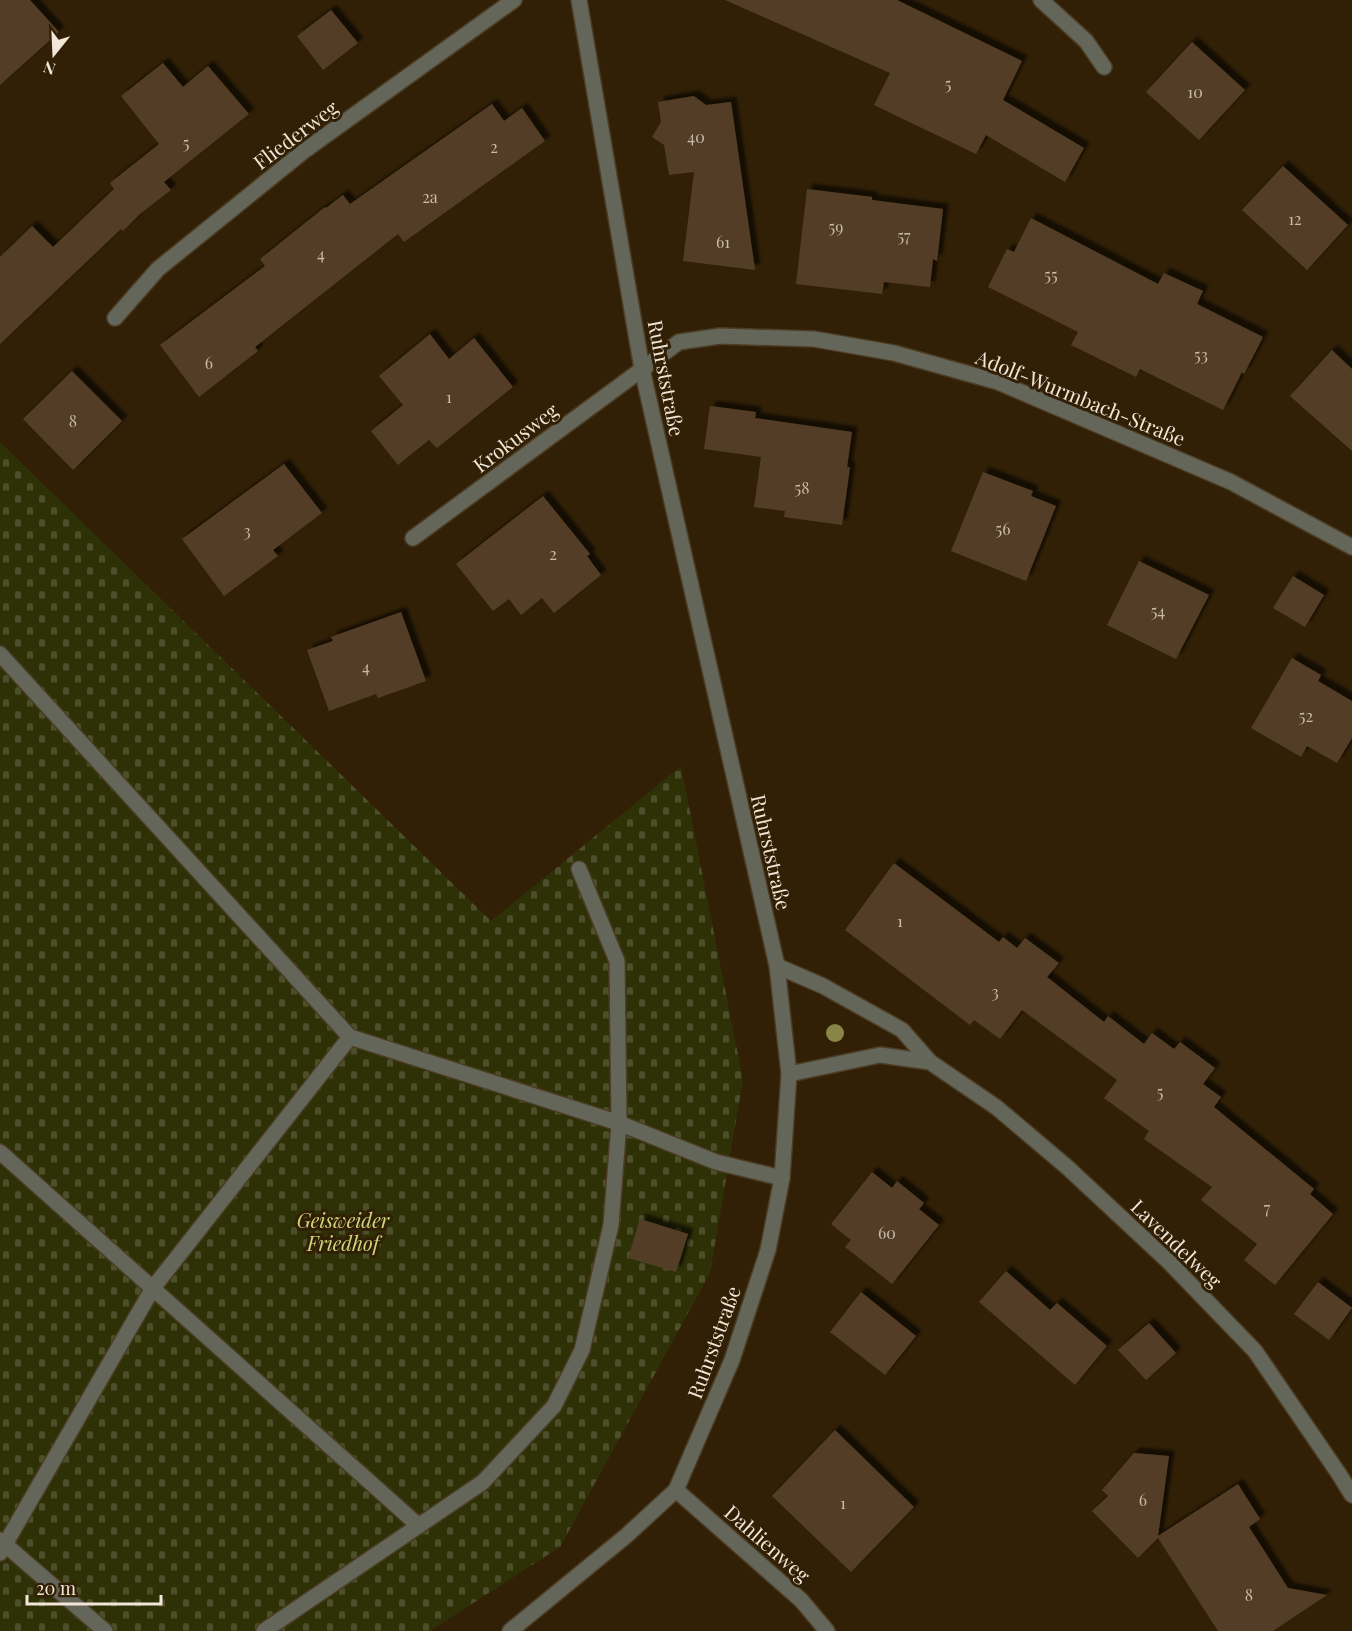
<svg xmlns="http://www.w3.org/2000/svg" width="1352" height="1631" viewBox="0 0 1352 1631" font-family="'Playfair Display',serif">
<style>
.cemetery{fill:url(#cemetery-stones)}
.building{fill:#533e26;filter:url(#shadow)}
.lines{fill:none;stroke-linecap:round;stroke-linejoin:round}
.lane-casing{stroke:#4c3c23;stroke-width:18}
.street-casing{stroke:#4c3c23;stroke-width:18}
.lane{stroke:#636659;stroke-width:15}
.street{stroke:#636659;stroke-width:15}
.tree{fill:#888547}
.labels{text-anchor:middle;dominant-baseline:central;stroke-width:6;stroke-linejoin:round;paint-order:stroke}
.number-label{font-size:16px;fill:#cabcab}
.street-label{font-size:20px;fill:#f1e6d7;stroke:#312006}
.park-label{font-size:20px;font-style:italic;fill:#cfd77d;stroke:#312006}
</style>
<defs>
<pattern id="cemetery-stones" width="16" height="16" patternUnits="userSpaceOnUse" patternTransform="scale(1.5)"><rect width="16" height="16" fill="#2e3106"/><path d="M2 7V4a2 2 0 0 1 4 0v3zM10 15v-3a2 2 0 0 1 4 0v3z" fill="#4d4f2a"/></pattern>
<filter id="shadow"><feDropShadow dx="5.5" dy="-5.5" stdDeviation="1.5" flood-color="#0009"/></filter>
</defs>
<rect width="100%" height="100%" fill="#312006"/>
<!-- cemetery -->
<path class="cemetery" d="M 0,442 L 491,921 L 681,766 L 743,1080 L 710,1273 L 560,1547 L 430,1631 L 0,1631 Z"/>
<!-- building -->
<path class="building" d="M 0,0 L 30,0 L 59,32 L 0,85 Z
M 725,0 L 897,0 L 1022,61 L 1003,100 L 1084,148 L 1065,182 L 986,135 L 976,154 L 874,105 L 890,73 Z
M 331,10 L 358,43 L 323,70 L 297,36 Z
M 1192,42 L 1245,90 L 1199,140 L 1146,92 Z
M 163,63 L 183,87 L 208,66 L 249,114 L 164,182 L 171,190 L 140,214 L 123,231 L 121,229 L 0,344 L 0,257 L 32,226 L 53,247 L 114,189 L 110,183 L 159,144 L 121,96 Z
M 694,96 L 706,105 L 731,102 L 755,270 L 683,261 L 694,172 L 669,175 L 664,145 L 652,137 L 661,122 L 658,102 Z
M 492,104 L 504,121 L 522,108 L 545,141 L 404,242 L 398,234 L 255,347 L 258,351 L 199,397 L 160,345 L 265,266 L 260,259 L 325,207 L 326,208 L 343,195 L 350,204 Z
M 1283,166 L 1348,225 L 1307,270 L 1242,210 Z
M 807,189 L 872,197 L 872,200 L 943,209 L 937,261 L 933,259 L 930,287 L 884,282 L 882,294 L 796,284 Z
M 1031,218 L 1158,284 L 1164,273 L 1203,291 L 1197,304 L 1263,337 L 1244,374 L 1242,372 L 1223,410 L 1140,369 L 1136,377 L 1071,345 L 1078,332 L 988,287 L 1007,249 L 1014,252 Z
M 430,334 L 449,359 L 474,338 L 513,387 L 437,448 L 429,440 L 398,465 L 371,431 L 403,405 L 379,376 Z
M 1332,350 L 1352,369 L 1352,451 L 1290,396 Z
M 72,371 L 122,421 L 73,470 L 23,419 Z
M 710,406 L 756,412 L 755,418 L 852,432 L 847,467 L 850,467 L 842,525 L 784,517 L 785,511 L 754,507 L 761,457 L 704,449 Z
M 284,464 L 322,513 L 273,550 L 278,556 L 224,596 L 182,539 Z
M 983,472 L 1033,491 L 1031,496 L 1056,506 L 1026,581 L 951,551 Z
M 543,496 L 590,554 L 587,556 L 601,575 L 554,613 L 542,598 L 521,615 L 509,599 L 493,611 L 456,564 Z
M 1139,561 L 1209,595 L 1176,659 L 1107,625 Z
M 1293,576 L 1324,595 L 1305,627 L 1273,608 Z
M 401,612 L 426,681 L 378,698 L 376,694 L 329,711 L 307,650 L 333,641 L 331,637 Z
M 1292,658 L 1321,675 L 1318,681 L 1352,701 L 1352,738 L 1337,763 L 1307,746 L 1301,757 L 1251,728 Z
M 894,863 L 999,942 L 1003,937 L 1017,948 L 1025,938 L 1059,963 L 1047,977 L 1104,1022 L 1108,1016 L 1144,1044 L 1152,1033 L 1174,1049 L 1180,1042 L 1215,1068 L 1203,1084 L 1221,1097 L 1214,1107 L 1314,1189 L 1310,1194 L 1333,1214 L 1275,1285 L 1244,1260 L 1257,1244 L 1201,1200 L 1212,1187 L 1144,1139 L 1149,1131 L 1104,1098 L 1117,1080 L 1022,1010 L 1000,1039 L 974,1020 L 970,1025 L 845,930 Z
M 872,1172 L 892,1188 L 897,1181 L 924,1203 L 919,1209 L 939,1225 L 892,1284 L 845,1247 L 851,1240 L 831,1224 Z
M 640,1219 L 688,1234 L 676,1272 L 628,1258 Z
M 1006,1271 L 1050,1310 L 1057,1303 L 1107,1346 L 1075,1385 L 979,1302 Z
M 1318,1282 L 1352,1308 L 1329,1340 L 1294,1314 Z
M 861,1292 L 916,1336 L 885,1375 L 830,1332 Z
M 1149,1323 L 1176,1353 L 1146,1380 L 1118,1350 Z
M 835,1430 L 914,1507 L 851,1572 L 772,1496 Z
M 1134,1453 L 1169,1456 L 1158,1536 L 1238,1484 L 1260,1519 L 1249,1527 L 1288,1588 L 1327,1595 L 1273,1631 L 1218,1631 L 1158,1538 L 1138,1558 L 1092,1511 L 1108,1496 L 1102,1490 Z"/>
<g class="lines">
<!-- lane casing -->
<g class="lane-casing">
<path id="lane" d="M 0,654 L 350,1037 L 619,1123 L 716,1162 L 782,1178
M 0,1152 L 419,1526
M 0,1540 L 105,1631
M 0,1553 L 153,1288 L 350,1037
M 264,1631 L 483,1482 L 554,1406 L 582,1350 L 611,1225 L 619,1123 L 617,961 L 579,869"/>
</g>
<!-- street casing -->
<g class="street-casing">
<path id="street" d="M 1041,0 L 1086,41 L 1104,67
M 115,318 L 158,269 L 304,151 L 514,0
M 413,538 L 679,342 L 720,336 L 814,339 L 894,353 L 998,382 L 1231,482 L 1352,547
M 777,966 L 823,986 L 902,1030 L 930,1062 L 996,1107 L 1067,1167 L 1169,1262 L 1255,1351 L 1339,1474 L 1352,1495
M 789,1074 L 880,1055 L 930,1062
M 676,1490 L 801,1600 L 827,1631
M 510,1631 L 626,1536 L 676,1490 L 732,1360 L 768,1250 L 782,1178 L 789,1074 L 777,966 L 642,369 L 579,0"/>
</g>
<!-- lane -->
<use href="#lane" class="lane"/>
<!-- street -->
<use href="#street" class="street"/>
</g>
<!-- trees -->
<circle class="tree" cx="835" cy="1033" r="9"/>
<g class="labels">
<!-- number labels -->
<g class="number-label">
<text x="948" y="83">5</text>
<text x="1195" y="91">10</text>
<text x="696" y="136">40</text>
<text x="186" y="142">5</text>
<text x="494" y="146">2</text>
<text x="430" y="196">2a</text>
<text x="1295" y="218">12</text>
<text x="836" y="226">59</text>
<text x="904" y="235">57</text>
<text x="723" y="241">61</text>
<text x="321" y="253">4</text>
<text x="1051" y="274">55</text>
<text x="1201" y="354">53</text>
<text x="209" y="362">6</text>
<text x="449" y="396">1</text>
<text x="73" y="420">8</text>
<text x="802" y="487">58</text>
<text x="1003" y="528">56</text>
<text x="247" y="530">3</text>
<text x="553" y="553">2</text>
<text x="1158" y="610">54</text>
<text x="366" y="666">4</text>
<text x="1306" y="715">52</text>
<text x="900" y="920">1</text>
<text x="995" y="991">3</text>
<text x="1160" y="1091">5</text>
<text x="1267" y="1207">7</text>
<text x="887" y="1232">60</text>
<text x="1143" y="1499">6</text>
<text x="843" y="1502">1</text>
<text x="1249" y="1594">8</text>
</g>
<!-- street labels -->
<g class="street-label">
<text transform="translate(295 134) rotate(-37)">Fliederweg</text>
<text transform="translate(667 378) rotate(79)">Ruhrststraße</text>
<text transform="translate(1081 397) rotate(22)">Adolf-Wurmbach-Straße</text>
<text transform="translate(515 437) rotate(-37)">Krokusweg</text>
<text transform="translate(772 852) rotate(77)">Ruhrststraße</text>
<text transform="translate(1177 1243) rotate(44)">Lavendelweg</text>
<text transform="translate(713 1342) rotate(-70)">Ruhrststraße</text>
<text transform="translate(768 1543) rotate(41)">Dahlienweg</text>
</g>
<!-- park labels -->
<g class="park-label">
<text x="343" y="1219">Geisweider<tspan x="343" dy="23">Friedhof</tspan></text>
</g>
</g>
<!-- north arrow -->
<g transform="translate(54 54) rotate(198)" stroke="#312006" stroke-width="4.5" paint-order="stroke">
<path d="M0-4.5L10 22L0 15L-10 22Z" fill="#f1e6d7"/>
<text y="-9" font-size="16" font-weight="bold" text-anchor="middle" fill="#f1e6d7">N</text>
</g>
<!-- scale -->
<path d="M27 1595v9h134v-9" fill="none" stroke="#f1e6d7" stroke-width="3"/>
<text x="36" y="1595" font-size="18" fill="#f1e6d7" stroke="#312006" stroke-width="4.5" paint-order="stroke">20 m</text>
</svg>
